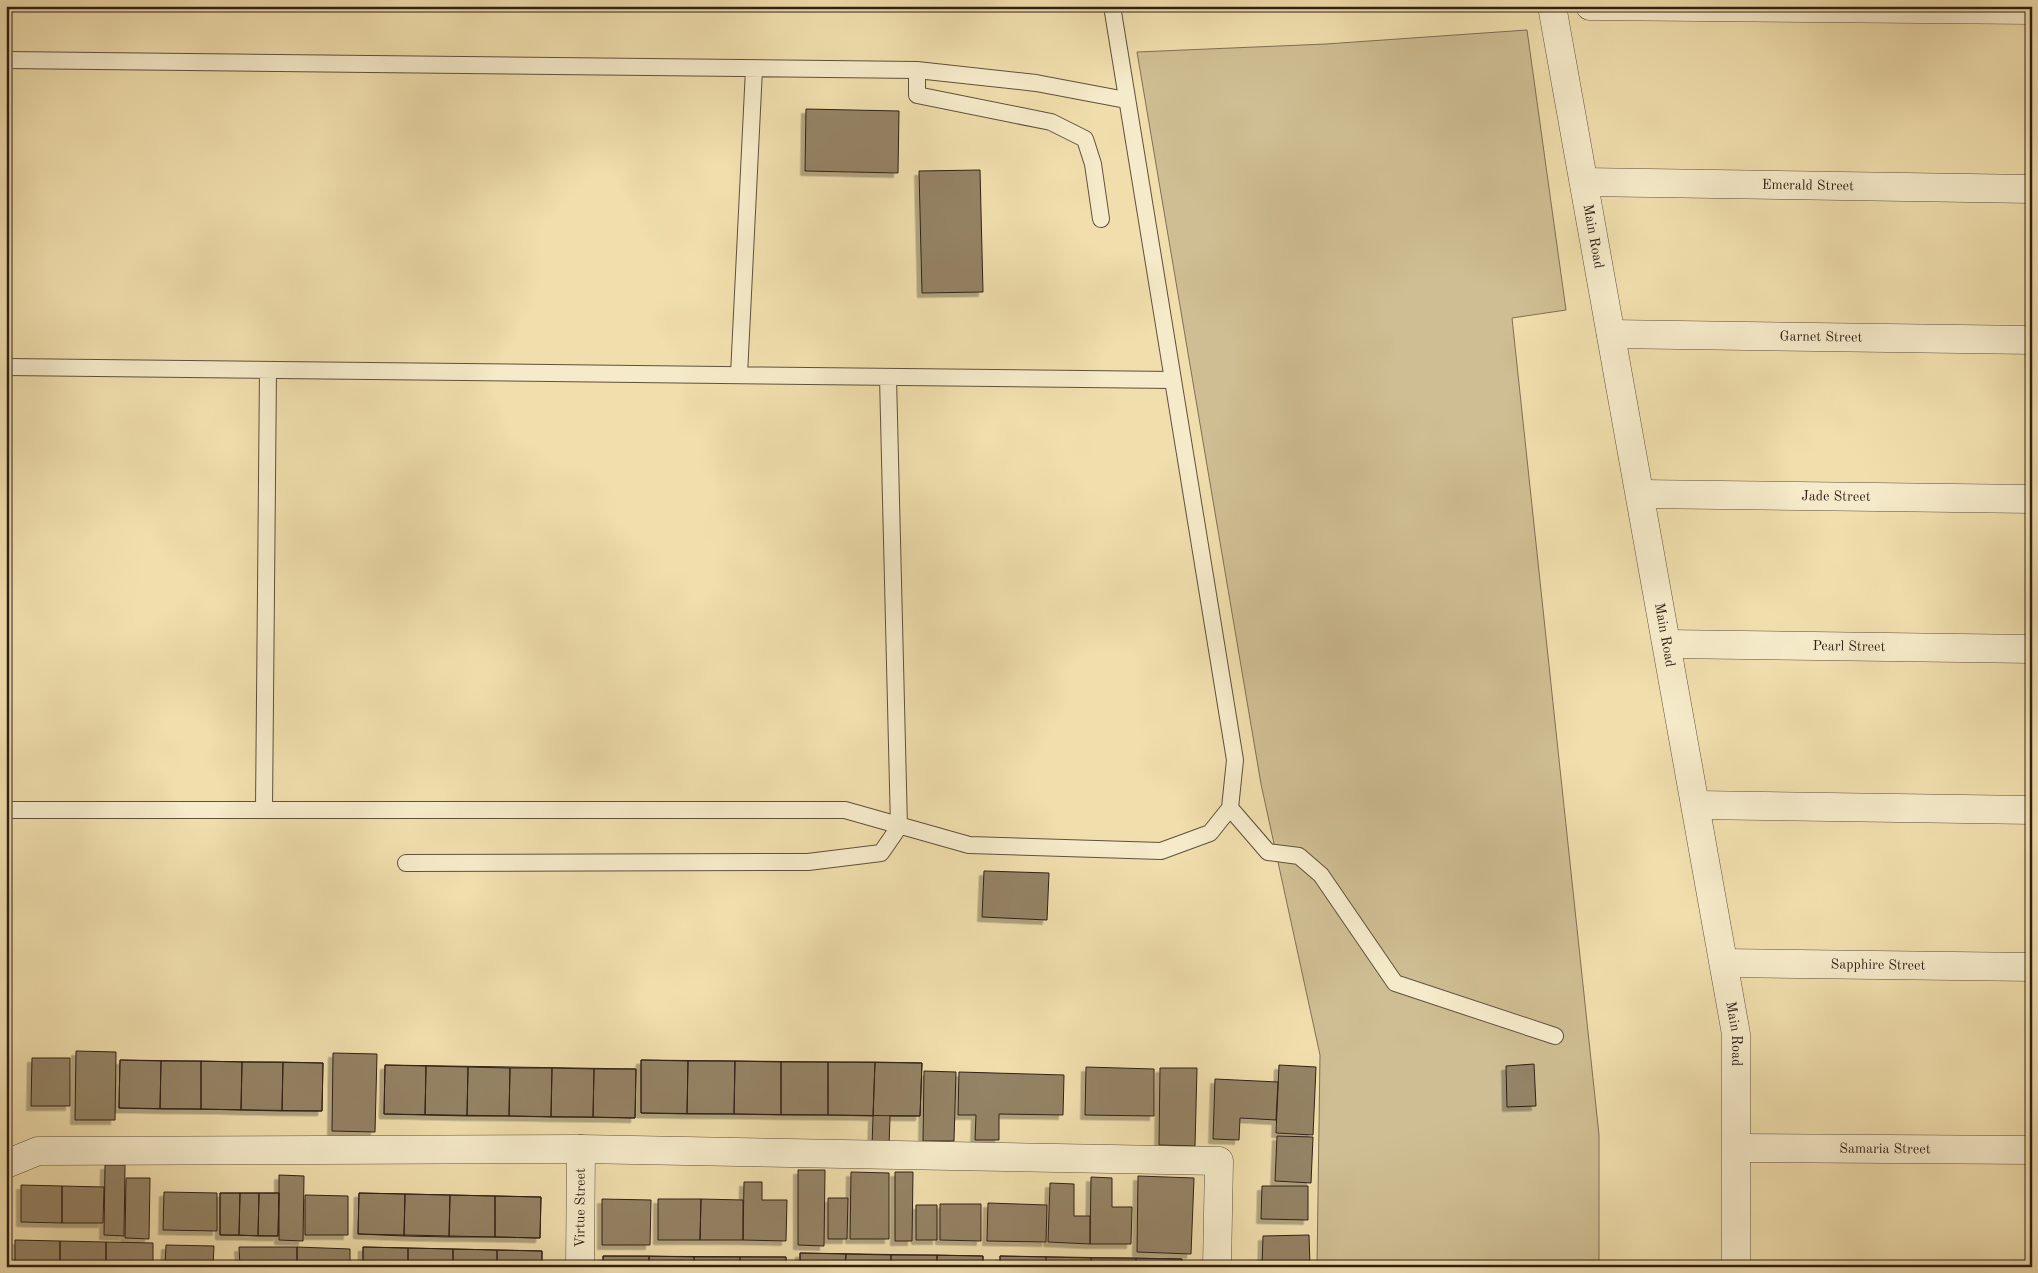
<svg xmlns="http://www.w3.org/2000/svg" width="2038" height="1273" viewBox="0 0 2038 1273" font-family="'Old Standard TT',serif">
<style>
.green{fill:#cfbe93;stroke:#806f56}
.building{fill:#948365;stroke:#302018;filter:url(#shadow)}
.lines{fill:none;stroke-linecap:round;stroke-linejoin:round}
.service-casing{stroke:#60503d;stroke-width:18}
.minor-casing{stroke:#60503d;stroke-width:29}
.tertiary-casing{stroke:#60503d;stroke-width:29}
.service{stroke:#f5eac9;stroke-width:16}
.minor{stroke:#f5eac9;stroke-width:28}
.tertiary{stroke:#f5eac9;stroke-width:28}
.labels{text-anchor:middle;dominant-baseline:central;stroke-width:4;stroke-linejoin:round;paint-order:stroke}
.street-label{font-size:14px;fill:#302018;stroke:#f5eac9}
</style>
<defs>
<filter id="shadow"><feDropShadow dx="-4.5" dy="4.5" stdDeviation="0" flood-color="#0004"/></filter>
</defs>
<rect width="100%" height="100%" fill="#f0deac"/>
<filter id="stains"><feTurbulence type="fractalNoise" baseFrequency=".004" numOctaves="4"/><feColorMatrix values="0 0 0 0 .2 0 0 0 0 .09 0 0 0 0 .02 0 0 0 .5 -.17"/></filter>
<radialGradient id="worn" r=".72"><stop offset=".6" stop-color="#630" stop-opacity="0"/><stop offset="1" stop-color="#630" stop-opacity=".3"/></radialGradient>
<!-- green -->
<path class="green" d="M 1527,30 L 1566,310 L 1512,318 L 1599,1135 L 1599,1267 L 1317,1267 L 1320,1055 L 1261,784 L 1137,52 L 1326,44 Z"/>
<!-- building -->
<path class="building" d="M 806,109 L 899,111 L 898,173 L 805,171 Z
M 980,170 L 983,292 L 922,293 L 919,171 Z
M 984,871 L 1049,873 L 1047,920 L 982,917 Z
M 76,1051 L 116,1052 L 115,1120 L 75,1120 Z
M 333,1053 L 377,1054 L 375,1132 L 332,1131 Z
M 32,1058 L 70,1058 L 70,1106 L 31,1106 Z
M 120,1060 L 161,1061 L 160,1109 L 119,1108 Z
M 120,1060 L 323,1063 L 322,1111 L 119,1108 Z
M 641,1060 L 688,1061 L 687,1114 L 641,1113 Z
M 641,1060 L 922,1063 L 920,1116 L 641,1113 Z
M 161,1061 L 201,1061 L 201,1109 L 160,1109 Z
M 201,1061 L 242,1062 L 241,1110 L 201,1109 Z
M 688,1061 L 735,1061 L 734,1114 L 687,1114 Z
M 735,1061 L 781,1062 L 781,1115 L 734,1114 Z
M 242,1062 L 283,1062 L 282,1111 L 241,1110 Z
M 283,1062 L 323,1063 L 322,1111 L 282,1111 Z
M 781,1062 L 828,1062 L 828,1115 L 781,1115 Z
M 828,1062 L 875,1062 L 873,1116 L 828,1115 Z
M 875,1062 L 922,1063 L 920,1116 L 890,1116 L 889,1147 L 872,1146 Z
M 1534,1064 L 1536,1106 L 1507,1107 L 1506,1066 Z
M 385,1065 L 426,1066 L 425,1115 L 384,1114 Z
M 385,1065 L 636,1069 L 635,1118 L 384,1114 Z
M 1279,1065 L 1316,1067 L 1313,1135 L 1276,1133 Z
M 426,1066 L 468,1067 L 467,1116 L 425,1115 Z
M 468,1067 L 510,1068 L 509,1116 L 467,1116 Z
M 1086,1067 L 1154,1069 L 1154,1116 L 1085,1115 Z
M 510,1068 L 552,1068 L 551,1117 L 509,1116 Z
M 552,1068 L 594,1069 L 593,1117 L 551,1117 Z
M 1160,1068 L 1197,1068 L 1195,1146 L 1159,1145 Z
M 594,1069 L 636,1069 L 635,1118 L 593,1117 Z
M 924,1071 L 956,1072 L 954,1141 L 923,1141 Z
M 959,1072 L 1064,1075 L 1063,1115 L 999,1114 L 999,1140 L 975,1140 L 976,1115 L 958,1115 Z
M 1215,1079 L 1278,1082 L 1276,1120 L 1240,1118 L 1239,1140 L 1213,1139 Z
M 1277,1136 L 1313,1137 L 1311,1183 L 1275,1181 Z
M 105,1165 L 125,1165 L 124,1236 L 104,1235 Z
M 798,1170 L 825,1170 L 824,1246 L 798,1245 Z
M 851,1172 L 889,1173 L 889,1239 L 850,1239 Z
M 895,1172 L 913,1172 L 912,1241 L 895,1241 Z
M 279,1175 L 304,1176 L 303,1241 L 279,1240 Z
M 1138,1176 L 1194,1178 L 1191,1254 L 1137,1252 Z
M 1091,1177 L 1112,1178 L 1112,1207 L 1132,1207 L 1131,1244 L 1090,1244 Z
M 126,1178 L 150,1178 L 149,1239 L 125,1238 Z
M 744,1182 L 762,1182 L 762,1200 L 787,1200 L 786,1241 L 743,1240 Z
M 1050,1183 L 1074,1184 L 1074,1216 L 1090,1216 L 1090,1244 L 1048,1242 Z
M 21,1185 L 62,1186 L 62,1223 L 21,1222 Z
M 62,1186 L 104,1187 L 103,1223 L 62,1223 Z
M 1262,1186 L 1308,1186 L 1308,1220 L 1261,1219 Z
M 164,1192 L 217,1193 L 217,1231 L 163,1230 Z
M 220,1193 L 240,1193 L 239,1235 L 220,1235 Z
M 220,1193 L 279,1193 L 278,1236 L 220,1235 Z
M 240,1193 L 259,1193 L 258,1236 L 239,1235 Z
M 259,1193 L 279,1193 L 278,1236 L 258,1236 Z
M 359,1193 L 405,1194 L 404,1236 L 358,1234 Z
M 359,1193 L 541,1197 L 540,1238 L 358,1234 Z
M 405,1194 L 450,1195 L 449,1237 L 404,1236 Z
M 305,1195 L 348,1196 L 348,1235 L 305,1235 Z
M 450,1195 L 495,1196 L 495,1237 L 449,1237 Z
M 495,1196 L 541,1197 L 540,1238 L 495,1237 Z
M 828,1198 L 848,1198 L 847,1239 L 828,1239 Z
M 602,1199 L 651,1200 L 650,1245 L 602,1245 Z
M 658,1199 L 701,1199 L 700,1240 L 658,1240 Z
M 701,1199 L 743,1200 L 743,1240 L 700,1240 Z
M 988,1203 L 1047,1205 L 1046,1242 L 987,1241 Z
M 940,1204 L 981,1204 L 981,1241 L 940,1240 Z
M 916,1205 L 937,1205 L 937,1240 L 916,1240 Z
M 1309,1235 L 1310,1267 L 1262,1267 L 1263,1236 Z
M 15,1240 L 60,1241 L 60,1267 L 15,1267 Z
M 60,1241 L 106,1242 L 106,1267 L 60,1267 Z
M 106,1242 L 153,1243 L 153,1267 L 106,1267 Z
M 166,1245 L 214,1246 L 213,1267 L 165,1267 Z
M 239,1247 L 297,1247 L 297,1267 L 240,1267 Z
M 297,1247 L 350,1249 L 350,1267 L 297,1267 Z
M 363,1247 L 408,1248 L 408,1267 L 363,1267 Z
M 363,1247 L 542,1251 L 542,1267 L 363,1267 Z
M 408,1248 L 453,1249 L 453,1267 L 408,1267 Z
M 453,1249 L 497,1250 L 497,1267 L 453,1267 Z
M 497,1250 L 542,1251 L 542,1267 L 497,1267 Z
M 800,1253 L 846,1254 L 845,1267 L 800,1267 Z
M 800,1253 L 983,1256 L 983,1267 L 800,1267 Z
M 846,1254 L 891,1255 L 891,1267 L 845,1267 Z
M 891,1255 L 937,1255 L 937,1267 L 891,1267 Z
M 937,1255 L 983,1256 L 983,1267 L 937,1267 Z
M 603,1256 L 649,1256 L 649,1267 L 603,1267 Z
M 603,1256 L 786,1257 L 786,1267 L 603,1267 Z
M 649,1256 L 694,1257 L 694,1267 L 649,1267 Z
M 1000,1256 L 1046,1257 L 1046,1267 L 1000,1267 Z
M 1000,1256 L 1182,1259 L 1182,1267 L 1000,1267 Z
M 694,1257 L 740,1257 L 740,1267 L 694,1267 Z
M 740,1257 L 786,1257 L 786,1267 L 740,1267 Z
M 1046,1257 L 1091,1258 L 1091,1267 L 1046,1267 Z
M 1091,1258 L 1136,1258 L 1136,1267 L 1091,1267 Z
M 1136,1258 L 1182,1259 L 1182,1267 L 1136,1267 Z"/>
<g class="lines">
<!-- service casing -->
<g class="service-casing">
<path id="service" d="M 6,60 L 917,70 L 1036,83 L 1126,100
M 917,70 L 917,95 L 1051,122 L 1085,139 L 1093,164 L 1101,219
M 6,367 L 1172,380
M 739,375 L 754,69
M 264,808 L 268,370
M 1230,808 L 1268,852 L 1299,856 L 1321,875 L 1395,983 L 1555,1036
M 6,810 L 845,810 L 969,845 L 1161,851 L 1210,833 L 1230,808 L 1235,760 L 1112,6
M 406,863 L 808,862 L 881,853 L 899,827 L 888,377"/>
</g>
<!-- minor casing -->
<g class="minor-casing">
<g id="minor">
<path id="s1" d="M 1584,182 L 2032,189"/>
<path id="s2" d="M 1611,334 L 2032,340"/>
<path id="s3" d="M 1641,494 L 2032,499"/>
<path id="s4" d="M 1667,644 L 2032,649"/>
<path d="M 1696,805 L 2032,810"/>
<path id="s5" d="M 1724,963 L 2032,967"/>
<path id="s6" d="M 1737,1148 L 2032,1150"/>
<path d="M 6,1164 L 38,1151 L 581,1149 L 1219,1161 L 1217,1267"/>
<path id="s7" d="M 580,1267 L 581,1149"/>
</g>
</g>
<!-- tertiary casing -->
<g class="tertiary-casing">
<g id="tertiary">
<path id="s8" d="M 1552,6 L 1736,1034 L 1736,1267"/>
<path d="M 1590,6 L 2032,10"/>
</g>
</g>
<!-- service -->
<use href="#service" class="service"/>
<!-- minor -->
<use href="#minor" class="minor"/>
<!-- tertiary -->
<use href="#tertiary" class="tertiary"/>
</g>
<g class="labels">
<!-- street labels -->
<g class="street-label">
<text stroke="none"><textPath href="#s1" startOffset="224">Emerald Street</textPath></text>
<text stroke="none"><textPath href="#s8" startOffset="234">Main Road</textPath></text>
<text stroke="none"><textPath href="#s2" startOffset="210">Garnet Street</textPath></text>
<text stroke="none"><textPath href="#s3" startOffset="195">Jade Street</textPath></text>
<text stroke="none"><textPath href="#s8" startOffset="639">Main Road</textPath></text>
<text stroke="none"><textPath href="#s4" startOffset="182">Pearl Street</textPath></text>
<text stroke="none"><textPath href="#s5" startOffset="154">Sapphire Street</textPath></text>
<text stroke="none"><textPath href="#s8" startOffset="1044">Main Road</textPath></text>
<text stroke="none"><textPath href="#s6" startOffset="148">Samaria Street</textPath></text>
<text stroke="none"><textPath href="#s7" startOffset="59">Virtue Street</textPath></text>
</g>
</g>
<!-- margin -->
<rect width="2038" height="1273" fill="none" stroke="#f0deac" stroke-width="25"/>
<rect x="8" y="8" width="2023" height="1258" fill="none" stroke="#302018" stroke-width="2.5"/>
<rect x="12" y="12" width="2013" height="1248" fill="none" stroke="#302018"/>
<rect width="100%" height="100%" filter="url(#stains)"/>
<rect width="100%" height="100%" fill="url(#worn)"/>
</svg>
